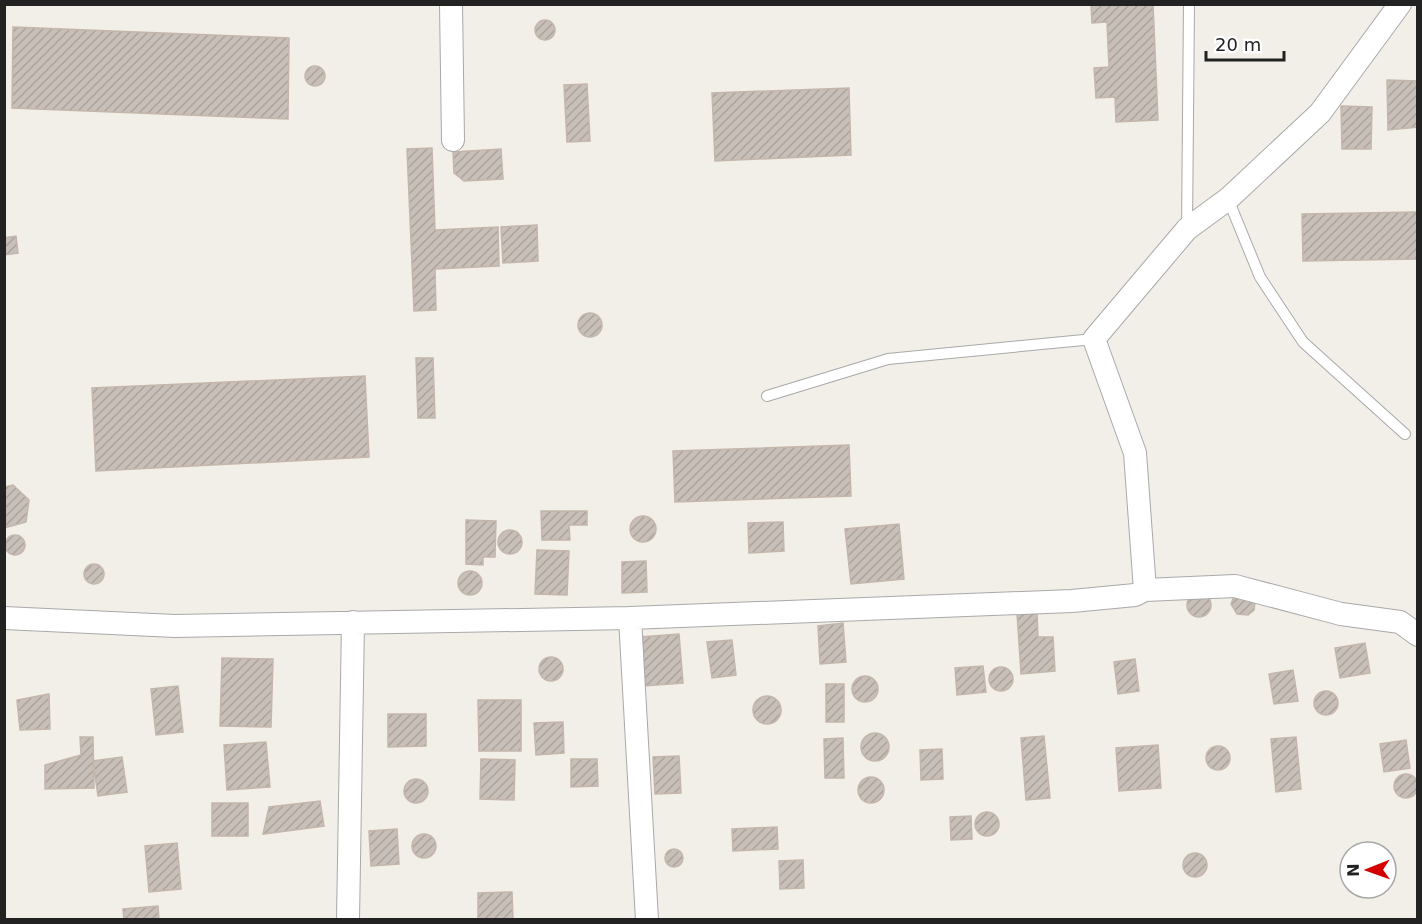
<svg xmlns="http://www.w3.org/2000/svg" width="1422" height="924" viewBox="0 0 1422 924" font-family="'DejaVu Sans',sans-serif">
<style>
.building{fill:url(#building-hatch);stroke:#c4b6ab;stroke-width:1.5}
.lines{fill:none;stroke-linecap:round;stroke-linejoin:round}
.lane-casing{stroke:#a9a9a9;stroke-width:12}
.street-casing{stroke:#a9a9a9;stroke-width:24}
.lane{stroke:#fff;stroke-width:10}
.street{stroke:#fff;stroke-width:22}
</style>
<defs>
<pattern id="building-hatch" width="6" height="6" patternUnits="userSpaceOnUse" patternTransform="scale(1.5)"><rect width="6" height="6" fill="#c7bfb8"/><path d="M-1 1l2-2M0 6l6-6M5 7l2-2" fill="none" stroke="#aba49e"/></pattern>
</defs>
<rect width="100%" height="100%" fill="#f2efe9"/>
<!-- building -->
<path class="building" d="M 1091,4 L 1153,4 L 1158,120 L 1116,122 L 1115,97 L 1096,98 L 1094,68 L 1109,67 L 1107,22 L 1092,23 Z
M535 30a10 10 0 1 1 20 0a10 10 0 1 1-20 0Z
M 13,27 L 289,38 L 288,119 L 12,108 Z
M305 76a10 10 0 1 1 20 0a10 10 0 1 1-20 0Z
M 1387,80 L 1418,81 L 1418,127 L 1388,130 Z
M 587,84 L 590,141 L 567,142 L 564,85 Z
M 849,88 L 851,155 L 715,161 L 712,93 Z
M 1341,106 L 1372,107 L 1371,149 L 1342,149 Z
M 432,148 L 435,230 L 498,227 L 499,266 L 435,269 L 436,310 L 414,311 L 407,149 Z
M 501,149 L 503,179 L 464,181 L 454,173 L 453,152 Z
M 1418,212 L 1418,259 L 1303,261 L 1302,214 Z
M 537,225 L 538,261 L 503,263 L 501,227 Z
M 16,236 L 18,253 L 4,255 L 4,238 Z
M578 325a12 12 0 1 1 24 0a12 12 0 1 1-24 0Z
M 416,358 L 433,358 L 435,418 L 418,418 Z
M 365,376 L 369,457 L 96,471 L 92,388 Z
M 849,445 L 851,496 L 675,502 L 673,451 Z
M 13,485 L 29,500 L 26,522 L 4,528 L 4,487 Z
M 541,511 L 587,511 L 587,525 L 569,525 L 570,540 L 542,540 Z
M630 529a13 13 0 1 1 26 0a13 13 0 1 1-26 0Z
M 466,520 L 496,521 L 495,557 L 483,557 L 483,565 L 466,564 Z
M 783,522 L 784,551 L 749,553 L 748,523 Z
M 899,524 L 904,579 L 851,584 L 845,529 Z
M498 542a12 12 0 1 1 24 0a12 12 0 1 1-24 0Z
M5 545a10 10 0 1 1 20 0a10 10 0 1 1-20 0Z
M 537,550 L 569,551 L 567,595 L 535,594 Z
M 646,561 L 647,592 L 622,593 L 622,562 Z
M84 574a10 10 0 1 1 20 0a10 10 0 1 1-20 0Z
M458 583a12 12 0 1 1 24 0a12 12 0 1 1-24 0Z
M1187 605a12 12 0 1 1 24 0a12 12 0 1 1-24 0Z
M 1234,596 L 1255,602 L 1254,610 L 1248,615 L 1237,614 L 1231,604 Z
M 1037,612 L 1038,637 L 1053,637 L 1055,671 L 1021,674 L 1017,613 Z
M 843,623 L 846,662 L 820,664 L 818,626 Z
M 679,634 L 683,683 L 643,686 L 640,637 Z
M 732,640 L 736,675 L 712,678 L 707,642 Z
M 1365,643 L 1370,673 L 1340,678 L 1335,648 Z
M539 669a12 12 0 1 1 24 0a12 12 0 1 1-24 0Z
M 222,658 L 273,659 L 271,727 L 220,726 Z
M 1135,659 L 1139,691 L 1118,694 L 1114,662 Z
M 983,666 L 986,692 L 957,695 L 955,668 Z
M989 679a12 12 0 1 1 24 0a12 12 0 1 1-24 0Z
M 1293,670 L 1298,701 L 1274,704 L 1269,674 Z
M852 689a13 13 0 1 1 26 0a13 13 0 1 1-26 0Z
M 826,684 L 844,684 L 844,722 L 826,722 Z
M 178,686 L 183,732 L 156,735 L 151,689 Z
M1314 703a12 12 0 1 1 24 0a12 12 0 1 1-24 0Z
M 49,694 L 50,729 L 20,730 L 17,700 Z
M753 710a14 14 0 1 1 28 0a14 14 0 1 1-28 0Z
M 478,700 L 521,700 L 521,751 L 479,751 Z
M 388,714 L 426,714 L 426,746 L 388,747 Z
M 563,722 L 564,753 L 536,755 L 534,723 Z
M861 747a14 14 0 1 1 28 0a14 14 0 1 1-28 0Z
M 1044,736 L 1050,798 L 1026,800 L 1021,738 Z
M 80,737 L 93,737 L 94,788 L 45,789 L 45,765 L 81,755 Z
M 1296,737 L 1301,789 L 1276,792 L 1271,739 Z
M 843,738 L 844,778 L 825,778 L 824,739 Z
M 1406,740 L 1410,768 L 1384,772 L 1380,744 Z
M 266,742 L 270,787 L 227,790 L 224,745 Z
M 1158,745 L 1161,788 L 1119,791 L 1116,748 Z
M1206 758a12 12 0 1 1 24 0a12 12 0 1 1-24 0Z
M 942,749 L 943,779 L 921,780 L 920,750 Z
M 679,756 L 681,793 L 655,794 L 653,757 Z
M 122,757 L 127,792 L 98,796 L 93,761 Z
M 481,759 L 515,760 L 514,800 L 480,799 Z
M 571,759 L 597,759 L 598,786 L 571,787 Z
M1394 786a12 12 0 1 1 24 0a12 12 0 1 1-24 0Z
M858 790a13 13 0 1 1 26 0a13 13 0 1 1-26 0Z
M404 791a12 12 0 1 1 24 0a12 12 0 1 1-24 0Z
M 320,801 L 324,826 L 263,834 L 269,807 Z
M 212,803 L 248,803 L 248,836 L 212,836 Z
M975 824a12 12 0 1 1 24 0a12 12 0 1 1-24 0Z
M 971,816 L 972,839 L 951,840 L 950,817 Z
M 777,827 L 778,849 L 733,851 L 732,829 Z
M 397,829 L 399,864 L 371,866 L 369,831 Z
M412 846a12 12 0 1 1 24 0a12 12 0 1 1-24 0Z
M 177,843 L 181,889 L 149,892 L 145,846 Z
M665 858a9 9 0 1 1 18 0a9 9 0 1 1-18 0Z
M1183 865a12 12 0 1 1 24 0a12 12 0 1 1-24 0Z
M 803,860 L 804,888 L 780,889 L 779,861 Z
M 512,892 L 513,920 L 478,920 L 478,893 Z
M 158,906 L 159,920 L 124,920 L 123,909 Z"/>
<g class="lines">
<!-- lane casing -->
<g class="lane-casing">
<path id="lane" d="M 1228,199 L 1260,277 L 1303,342 L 1405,434
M 1187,229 L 1189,4
M 767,396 L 888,359 L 1094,339"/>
</g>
<!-- street casing -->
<g class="street-casing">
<path id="street" d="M 451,4 L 453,140
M 1145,590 L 1135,453 L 1094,339 L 1187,229 L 1228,199 L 1320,113 L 1400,4
M 4,618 L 175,626 L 630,618 L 1072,601 L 1135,595 L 1145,590 L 1235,586 L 1341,614 L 1400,622 L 1418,635
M 630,618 L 647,920
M 348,920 L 353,622"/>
</g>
<!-- lane -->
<use href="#lane" class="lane"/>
<!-- street -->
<use href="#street" class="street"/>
</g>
<!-- border -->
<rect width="1422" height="924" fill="none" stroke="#222222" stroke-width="12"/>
<!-- north arrow -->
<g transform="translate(1368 870) rotate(269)"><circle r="28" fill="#ffffff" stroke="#a7a7a7" stroke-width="1.5"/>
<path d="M0-4.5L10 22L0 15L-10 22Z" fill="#d40000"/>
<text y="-9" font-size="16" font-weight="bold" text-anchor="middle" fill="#222222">N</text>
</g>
<!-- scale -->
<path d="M1206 51v9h78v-9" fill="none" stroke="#222222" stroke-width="3"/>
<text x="1215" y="51" font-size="18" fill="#222222" stroke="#ffffff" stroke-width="4.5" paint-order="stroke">20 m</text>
</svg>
